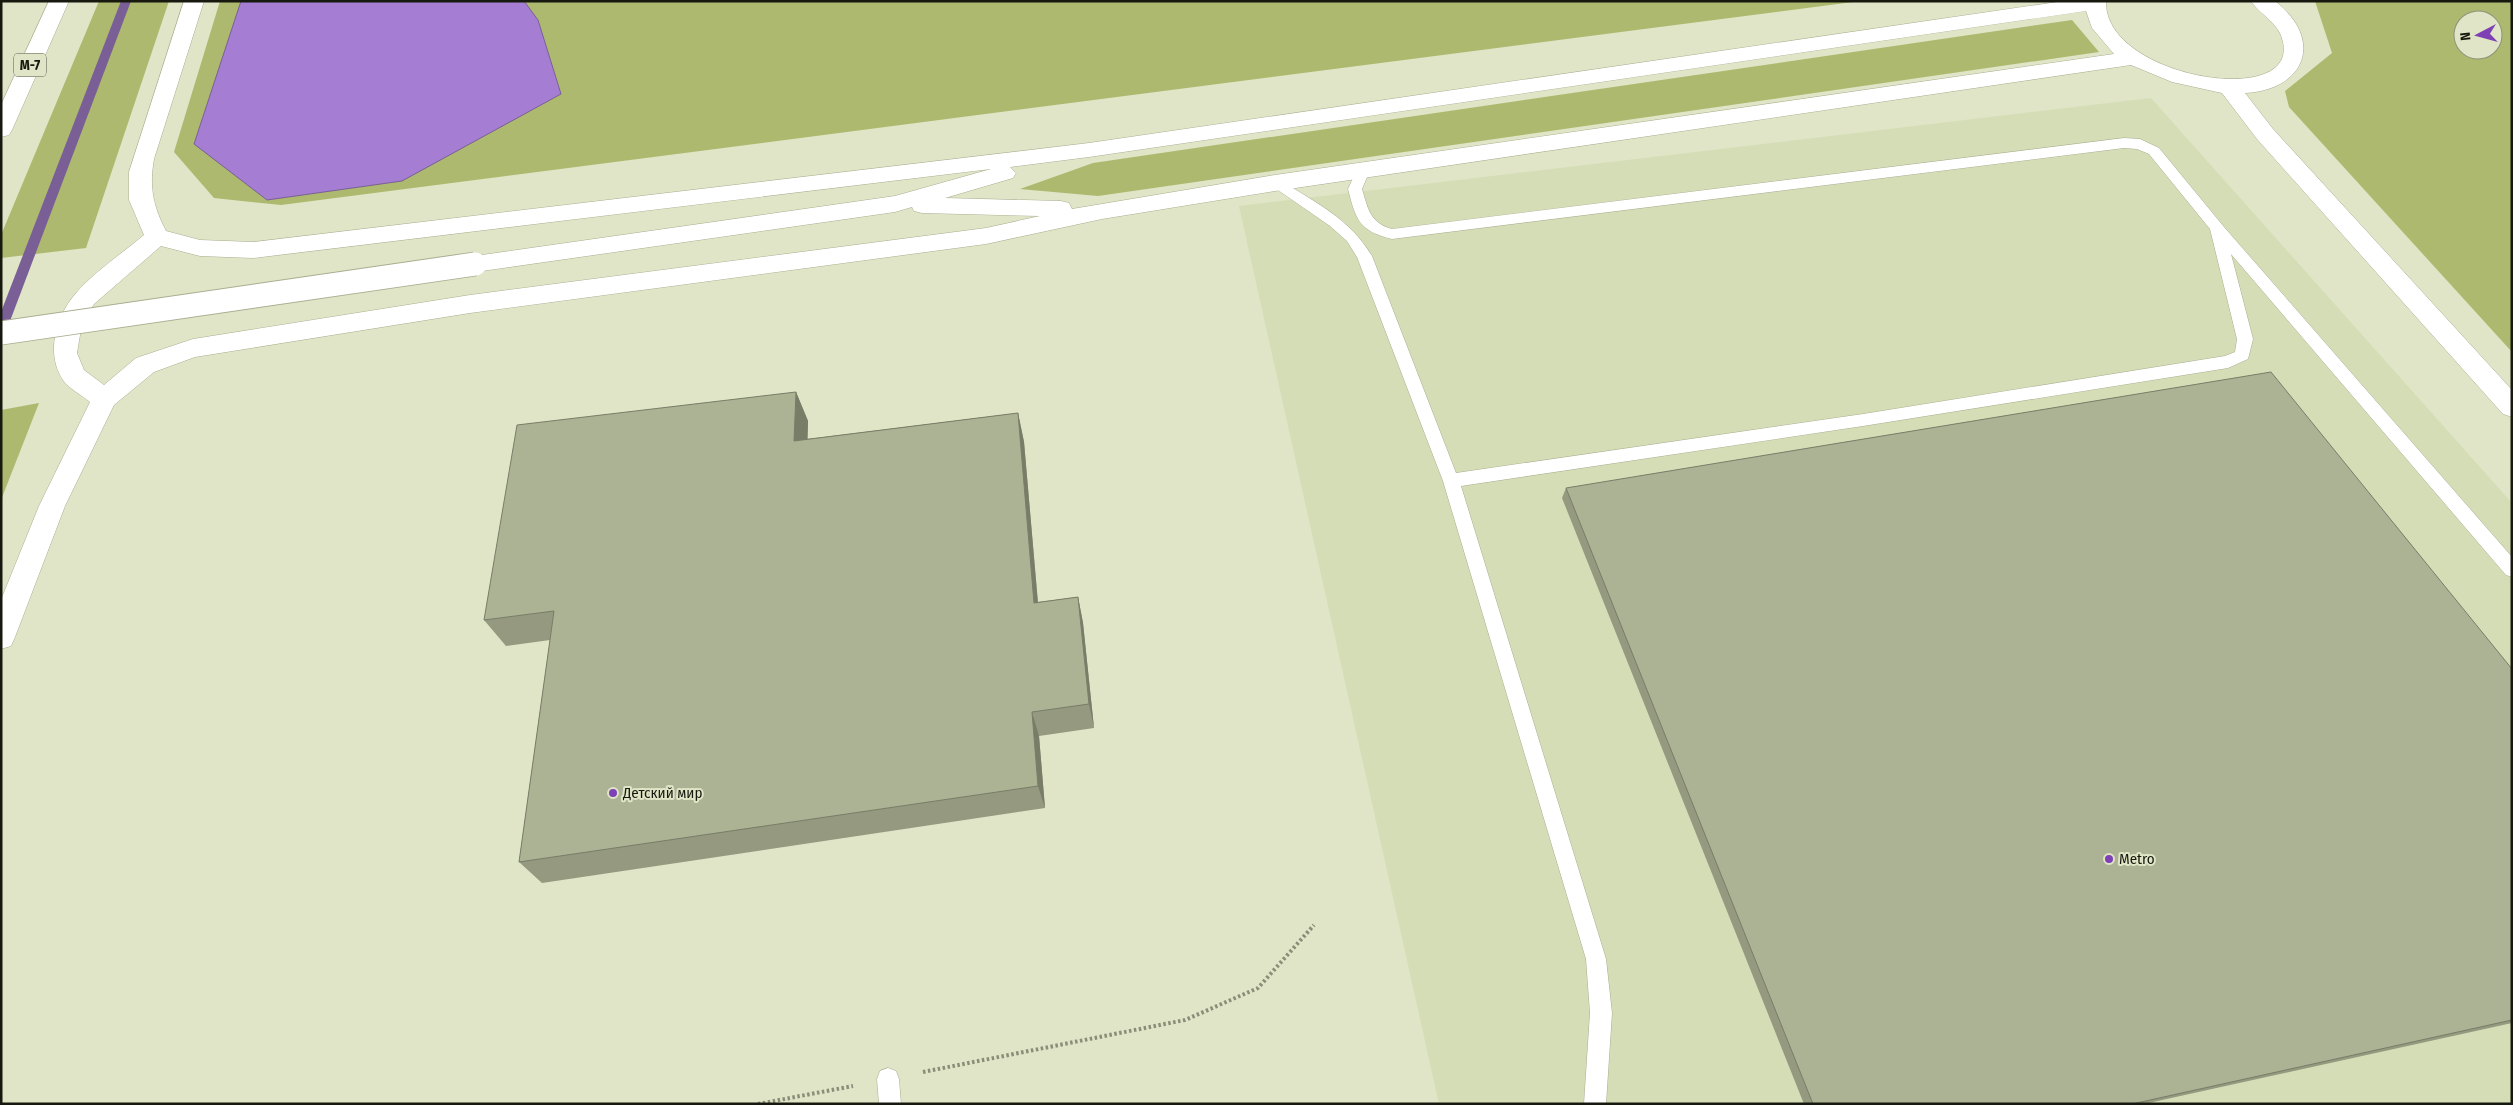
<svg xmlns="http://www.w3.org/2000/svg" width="2513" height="1105" viewBox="0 0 2513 1105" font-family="'Fira Sans Condensed',sans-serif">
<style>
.built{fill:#d5ddb6}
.green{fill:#adb96e;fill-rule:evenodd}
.water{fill:#a57dd2;stroke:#7a5f97}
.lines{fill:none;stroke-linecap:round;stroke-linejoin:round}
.stream{fill:#7a5f97;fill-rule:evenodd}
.lane-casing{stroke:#a8ae90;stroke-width:1}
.street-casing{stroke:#a8ae90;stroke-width:1}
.highway-casing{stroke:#a8ae90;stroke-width:1}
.path{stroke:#8a8e78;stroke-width:4;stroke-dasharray:2.5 2.5;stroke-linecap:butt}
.lane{fill:#fff;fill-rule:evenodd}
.street{fill:#fff;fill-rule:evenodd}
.highway{fill:#fff;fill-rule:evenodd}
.street-bridge-casing{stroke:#a8ae90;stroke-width:25;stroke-linecap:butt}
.street-bridge{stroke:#fff;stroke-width:23}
.wall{fill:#94997f}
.shaded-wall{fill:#787d68}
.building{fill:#acb294;stroke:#787d68}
.poi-dot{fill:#7d40b5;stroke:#dfe5c6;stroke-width:2}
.labels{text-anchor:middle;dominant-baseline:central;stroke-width:4;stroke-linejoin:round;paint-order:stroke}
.shield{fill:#dfe5c6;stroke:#535645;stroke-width:1}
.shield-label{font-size:14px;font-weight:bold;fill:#17190e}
.poi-label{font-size:15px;fill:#17190e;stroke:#dfe5c6;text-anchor:start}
</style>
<rect width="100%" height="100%" fill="#dfe5c6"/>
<!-- built -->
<path class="built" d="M 2151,98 L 2512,503 L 2512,1104 L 1439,1104 L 1239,206 Z"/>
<!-- green -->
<path class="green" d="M 99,1 L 169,1 L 86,248 L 1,258 L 1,235 Z
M 220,1 L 1861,1 L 281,205 L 214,198 L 174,152 Z
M 2315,1 L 2512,1 L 2512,352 L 2289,107 L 2285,91 L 2332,53 ZM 2463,20 L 2493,20 L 2493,50 L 2463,50 Z
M 2072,20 L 2099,52 L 1098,196 L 1020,189 L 1093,163 Z
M 39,403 L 1,500 L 1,410 Z"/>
<!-- water -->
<path class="water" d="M 241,1 L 524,1 L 538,20 L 561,94 L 402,181 L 267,200 L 194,144 Z"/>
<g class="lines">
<!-- stream -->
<path class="stream" d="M 121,1 L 131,1 L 7,329 L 1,333 L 1,312 Z"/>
<!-- lane casing -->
<g class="lane-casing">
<path id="lane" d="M 2124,138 L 2140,139 L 2159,148 L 2224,227 L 2512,557 L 2512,577 L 2506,575 L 2231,254 L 2253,339 L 2248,359 L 2228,368 L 1863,426 L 1461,486 L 1606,959 L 1612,1013 L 1606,1104 L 1584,1104 L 1590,1013 L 1586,959 L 1443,481 L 1357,257 L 1347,241 L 1330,226 L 1268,183 L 1275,178 L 1280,180 C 1316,203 1349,218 1372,256 L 1456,473 L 1863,414 L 2225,356 L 2235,352 L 2237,339 L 2210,229 L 2149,154 L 2137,149 L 2124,148 L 1392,239 C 1359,231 1356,220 1348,189 L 1358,167 L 1368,167 L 1370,170 L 1362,189 C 1368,209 1370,223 1392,229 Z
M 888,1068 L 896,1071 L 899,1079 L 901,1104 L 879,1104 L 877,1079 L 880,1071 Z"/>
</g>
<!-- street casing -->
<g class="street-casing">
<path id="street" d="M 184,1 L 204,1 L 154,159 C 149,187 153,206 166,231 L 200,240 L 253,242 L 1089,143 L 2064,1 L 2106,1 C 2103,77 2298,110 2283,42 C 2279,22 2261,16 2251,1 L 2275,1 C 2325,40 2305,90 2245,93 L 2273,129 L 2512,390 L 2512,417 L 2503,414 L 2257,139 L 2222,93 L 2172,82 L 2131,65 L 1275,191 L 1102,219 L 986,244 L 470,313 L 195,357 L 154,372 L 114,405 L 65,506 L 15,637 L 11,646 L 1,649 L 1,600 L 39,506 L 90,402 C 82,395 69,389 63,380 C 45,353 56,315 77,292 C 92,274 125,251 144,235 L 129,200 L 129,172 ZM 2086,11 L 2092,28 L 2114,54 L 1275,175 L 1072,209 L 1069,203 L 1061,201 L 945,198 L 1013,178 L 1016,173 L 1010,167 L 1089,157 ZM 991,169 L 895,196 L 475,256 L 467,258 L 463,264 L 467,270 L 475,272 L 895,212 L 912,207 L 914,211 L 922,213 L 1040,216 L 986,228 L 470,295 L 193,339 L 136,358 L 104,385 L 84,370 L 77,353 L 82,323 L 94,304 L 161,246 L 200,256 L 253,258 Z"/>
</g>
<!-- highway casing -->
<g class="highway-casing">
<path id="highway" d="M 49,1 L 69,1 L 12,130 L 9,135 L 1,137 L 1,105 Z"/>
</g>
<!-- path -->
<path class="path" d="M 923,1072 L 1185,1020 L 1258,988 L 1314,925
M 758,1104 L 853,1086"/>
<!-- lane -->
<use href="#lane" class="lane"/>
<!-- street -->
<use href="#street" class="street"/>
<!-- highway -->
<use href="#highway" class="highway"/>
<!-- street-bridge casing -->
<g class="street-bridge-casing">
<path id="street-bridge" d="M 1,333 L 475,264"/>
</g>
<!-- street-bridge -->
<use href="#street-bridge" class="street-bridge"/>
</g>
<!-- wall -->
<path class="wall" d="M 796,392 L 808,421 L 807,439 L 1018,413 L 1024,442 L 1038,602 L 1078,597 L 1083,623 L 1094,728 L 1039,736 L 1045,808 L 542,883 L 519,862 L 550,640 L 506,646 L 484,620 Z
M 1566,488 L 2512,669 L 2512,1023 L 2144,1104 L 1804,1104 L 1562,498 Z"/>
<!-- shaded-wall -->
<path class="shaded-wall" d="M 796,392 L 808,421 L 807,469 L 794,441 Z
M 1018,413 L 1024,442 L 1040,628 L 1034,603 Z
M 1078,597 L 1083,623 L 1094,728 L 1089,704 Z
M 1032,712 L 1039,736 L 1045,808 L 1038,786 Z"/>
<!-- building -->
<path class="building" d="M 2271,372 L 2512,669 L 2512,1020 L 2132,1104 L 1813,1104 L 1566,488 Z
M 796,392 L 794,441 L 1018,413 L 1034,603 L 1078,597 L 1089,704 L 1032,712 L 1038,786 L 519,862 L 554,611 L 484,620 L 517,425 Z"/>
<!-- markers -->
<g class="poi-dot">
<circle cx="613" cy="793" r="5"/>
<circle cx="2109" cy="859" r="5"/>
</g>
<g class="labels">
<!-- shield labels -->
<rect class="shield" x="14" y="53.5" width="32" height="23" rx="4"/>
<g class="shield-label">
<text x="30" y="65">М-7</text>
</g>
<!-- poi labels -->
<g class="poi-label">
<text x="623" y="793">Детский мир</text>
<text x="2119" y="859">Metro</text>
</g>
</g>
<!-- border -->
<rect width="2513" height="1105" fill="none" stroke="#17190e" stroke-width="5"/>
<!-- north arrow -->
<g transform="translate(2478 35) rotate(264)"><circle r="24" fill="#dfe5c6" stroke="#8f937c"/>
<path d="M0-4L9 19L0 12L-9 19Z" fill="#7d40b5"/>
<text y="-8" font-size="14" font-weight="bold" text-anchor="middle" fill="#17190e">N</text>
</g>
</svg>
